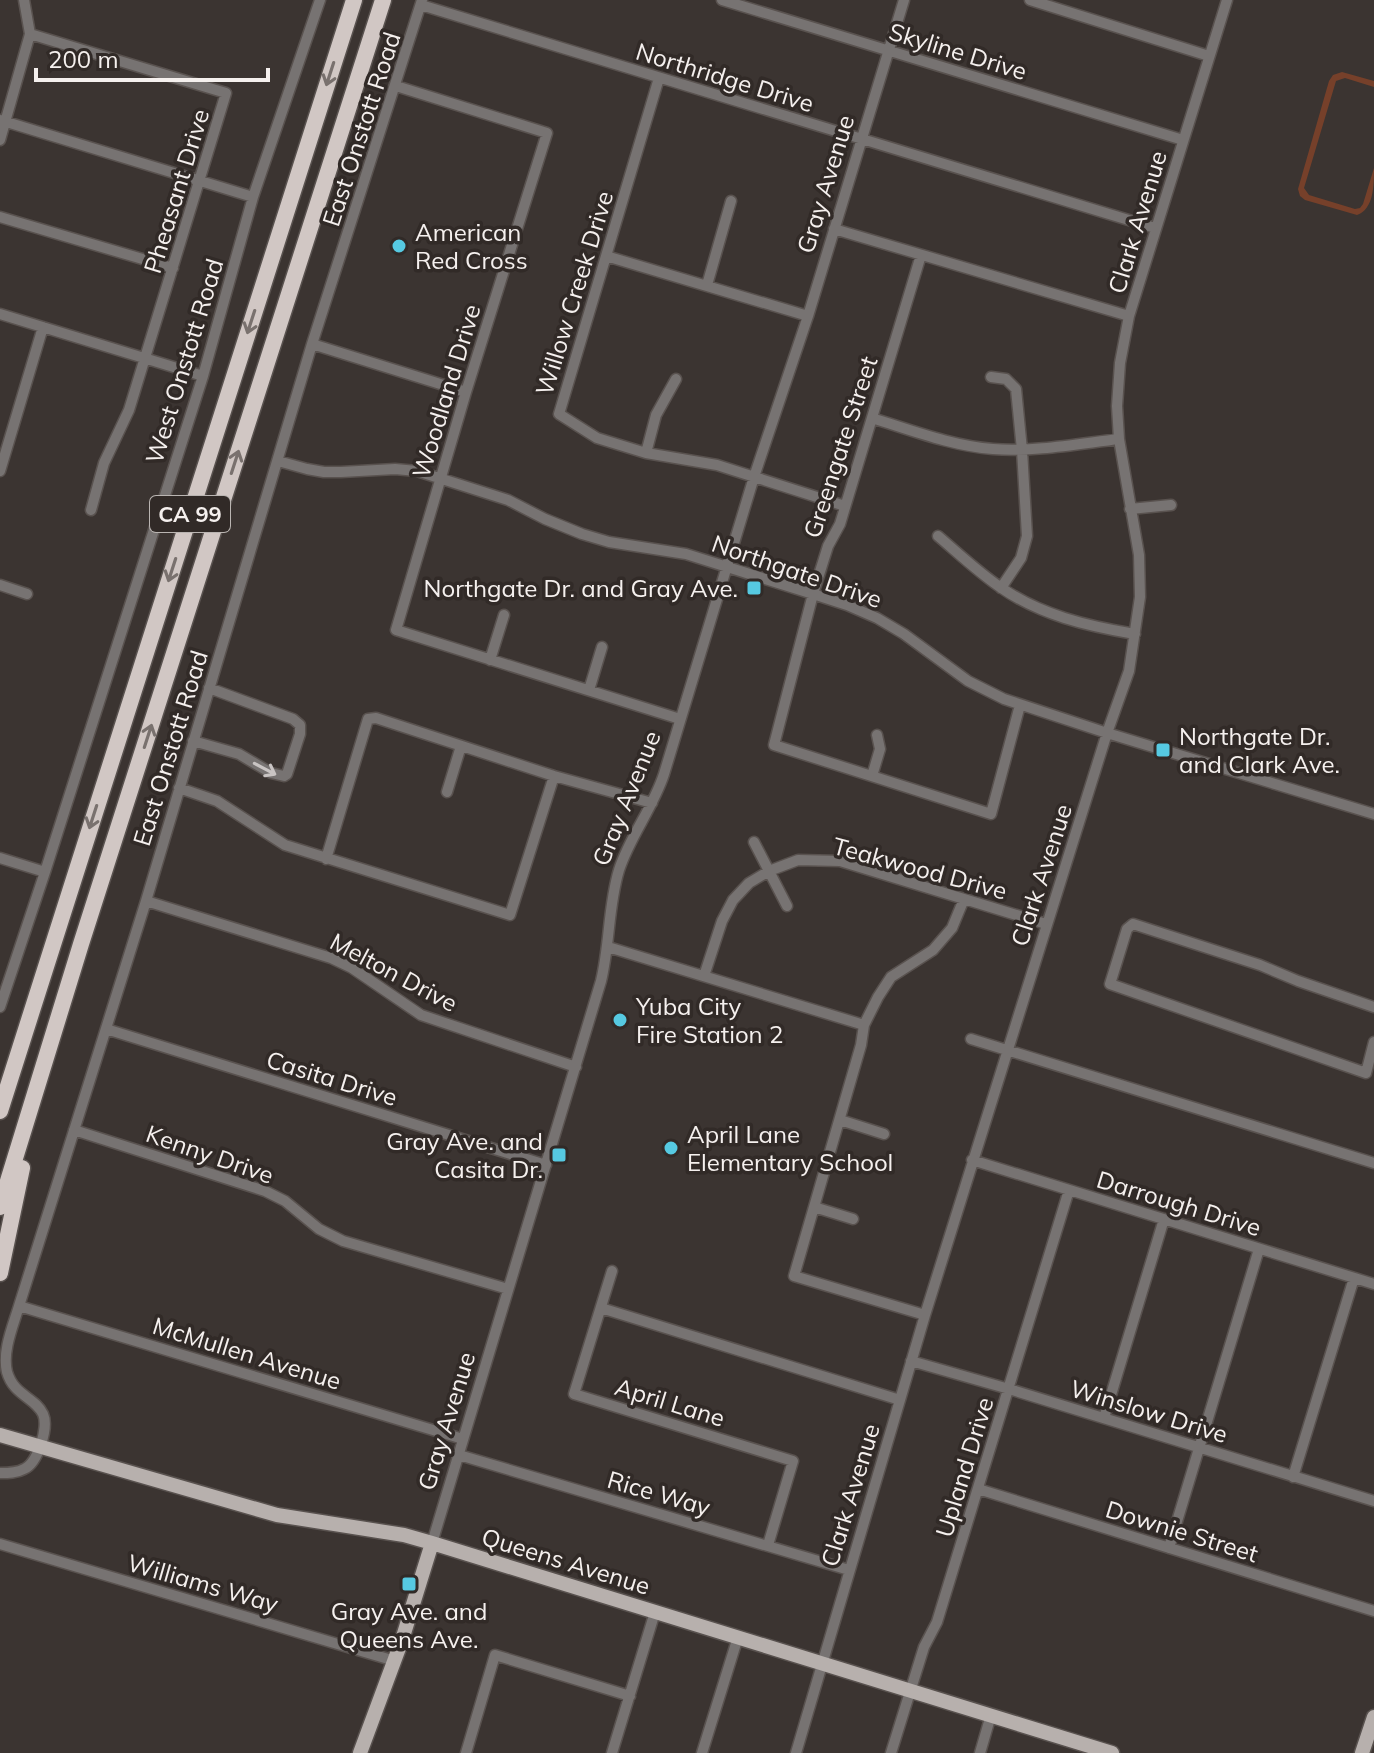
<svg xmlns="http://www.w3.org/2000/svg" width="1374" height="1753" viewBox="0 0 1374 1753" font-family="Mulish,sans-serif">
<style>
.green{fill:#76402a}
.lines{fill:none;stroke-linecap:round;stroke-linejoin:round}
.minor-casing{stroke:#59524f;stroke-width:13}
.major-casing{stroke:#59524f;stroke-width:17}
.highway-casing{stroke:#59524f;stroke-width:19}
.minor{stroke:#777372;stroke-width:10}
.major{stroke:#b7b0ad;stroke-width:14}
.highway{stroke:#d1c7c4;stroke-width:16}
.oneway{stroke:#79716e}
.oneway2{stroke:#c9c4c3}
.poi-dot{fill:#56c9e1;stroke:#312a27;stroke-width:3}
.labels{text-anchor:middle;dominant-baseline:central;stroke-width:7;stroke-linejoin:round;paint-order:stroke}
.shield{fill:#312a27;stroke:#bab5b2;stroke-width:2}
.shield-label{font-size:22px;font-weight:bold;fill:#f5f0ee}
.street-label{font-size:24px;fill:#f5f0ee;stroke:#312a27}
.poi-label{font-size:24px;fill:#f5f0ee;stroke:#312a27;text-anchor:start}
</style>
<rect width="100%" height="100%" fill="#3b3431"/>
<!-- green -->
<path class="green" d="M 1342,72 L 1374,81 L 1374,87 L 1345,78 L 1336,81 L 1304,188 L 1309,195 L 1355,209 L 1360,208 L 1363,204 L 1374,168 C 1374,185 1374,209 1357,215 L 1305,200 L 1300,196 L 1298,189 L 1329,81 L 1333,75 Z"/>
<g class="lines">
<!-- minor casing -->
<g class="minor-casing">
<path id="minor" d="M 722,0 L 1183,140
M 1030,0 L 1209,56
M 421,5 L 1155,228
M 30,34 L 226,93 L 129,410 L 104,463 L 91,510
M 659,78 L 559,414 L 597,438 L 646,453 L 717,465 L 845,506
M 396,86 L 547,133 L 466,392 L 396,630 L 680,719
M 0,120 L 253,197
M 0,140 L 30,34 L 24,0
M 0,217 L 173,268
M 834,229 L 1129,316
M 921,255 L 840,524 L 828,546 L 813,594 L 774,745 L 991,814 L 1020,705
M 606,256 L 808,316
M 707,285 L 731,201
M 0,314 L 203,376
M 312,344 L 466,392
M 991,377 L 1006,379 L 1016,389 L 1022,450 L 1027,536 L 1021,558 L 1001,588
M 872,418 C 911,430 952,446 993,449 C 1035,452 1077,444 1119,439
M 646,453 L 656,415 L 676,379
M 278,461 L 307,469 L 324,472 L 341,472 L 395,469 L 417,471 L 508,500 L 545,519 L 582,534 L 609,542 L 686,554 L 813,594 L 847,605 L 877,618 L 904,634 L 968,681 L 1004,699 L 1107,733 L 1374,814
M 0,471 L 43,327
M 1130,509 L 1171,505
M 938,536 C 958,553 978,572 1000,587 C 1040,615 1087,626 1135,634
M 0,585 L 27,594
M 490,660 L 504,615
M 589,690 L 602,647
M 193,741 L 239,754 L 271,773 L 284,776 L 287,774 L 300,734 L 300,725 L 293,719 L 209,688
M 872,776 L 880,749 L 877,735
M 179,788 L 217,801 L 285,845 L 510,915 L 554,776
M 447,792 L 461,746
M 754,842 L 787,906
M 0,858 L 45,872
M 326,859 L 368,719 L 376,718 L 554,776 L 652,803
M 146,901 L 331,958 L 352,968 L 421,1015 L 576,1067
M 608,947 L 864,1025
M 704,976 L 722,921 L 733,900 L 749,883 L 769,871 L 798,860 L 840,861 L 1046,924
M 0,1007 L 45,872 L 203,376 L 253,197 L 320,0
M 1374,1007 L 1298,981 L 1260,965 L 1133,924 L 1127,929 L 1110,984 L 1366,1073 L 1374,1042
M 106,1029 L 546,1165
M 971,1039 L 1374,1163
M 840,1120 L 884,1134
M 74,1130 L 265,1191 L 285,1201 L 319,1229 L 343,1241 L 508,1289
M 972,1160 L 1374,1284
M 814,1207 L 853,1219
M 612,1271 L 574,1394 L 793,1461 L 768,1545
M 19,1306 L 463,1439
M 601,1308 L 900,1400
M 925,1315 L 794,1276 L 861,1045 L 864,1025 L 878,997 L 891,977 L 933,950 L 952,928 L 964,899
M 911,1361 L 1009,1389 L 1374,1501
M 1104,1418 L 1164,1219
M 459,1455 L 849,1570
M 0,1473 C 8,1473 17,1473 24,1469 C 38,1463 49,1427 43,1414 C 35,1397 14,1396 7,1372 C 2,1351 13,1326 19,1306 L 146,901 L 312,344 L 422,0
M 1293,1477 L 1354,1278
M 978,1489 L 1374,1611
M 432,1543 L 601,981 C 610,944 608,906 619,870 C 630,836 653,808 664,774 L 754,477 L 808,316 L 904,0
M 0,1544 L 395,1661
M 1169,1548 L 1259,1249
M 466,1753 L 495,1655 L 630,1696
M 612,1753 L 655,1612
M 702,1753 L 738,1637
M 796,1753 L 925,1315 L 1107,733 L 1129,671 L 1140,597 L 1139,555 L 1119,439 L 1117,406 L 1120,363 L 1129,316 L 1227,0
M 891,1753 L 924,1647 L 937,1622 L 1069,1190
M 980,1753 L 991,1715"/>
</g>
<!-- major casing -->
<g class="major-casing">
<path id="major" d="M 0,1435 L 277,1515 L 404,1535 L 432,1543 L 1112,1753
M 360,1753 L 402,1640 L 432,1543
M 1362,1753 L 1374,1717"/>
</g>
<!-- highway casing -->
<g class="highway-casing">
<path id="highway" d="M 0,1111 L 354,0
M 0,1207 L 81,944 L 383,0
M 0,1273 L 22,1168"/>
</g>
<!-- minor -->
<use href="#minor" class="minor"/>
<!-- major -->
<use href="#major" class="major"/>
<!-- highway -->
<use href="#highway" class="highway"/>
</g>
<!-- one-way arrows -->
<defs><path id="oneway-shaft" d="M-6 0H5M1.5-3L5.5 0L1.5 3" fill="none" stroke-width="1.6" stroke-linecap="round" stroke-linejoin="round" transform="scale(2)"/></defs>
<g class="oneway">
<use href="#oneway-shaft" transform="translate(330 74) rotate(108)"/>
<use href="#oneway-shaft" transform="translate(251 322) rotate(108)"/>
<use href="#oneway-shaft" transform="translate(235 462) rotate(-72)"/>
<use href="#oneway-shaft" transform="translate(172 570) rotate(108)"/>
<use href="#oneway-shaft" transform="translate(148 736) rotate(-72)"/>
<use href="#oneway-shaft" transform="translate(93 817) rotate(108)"/>
</g>
<use class="oneway2" href="#oneway-shaft" transform="translate(265 769) rotate(28)"/>
<!-- markers -->
<g class="poi-dot">
<circle cx="399" cy="246" r="8"/>
<rect x="746" y="580" width="16" height="16" rx="4"/>
<rect x="1155" y="742" width="16" height="16" rx="4"/>
<circle cx="620" cy="1020" r="8"/>
<circle cx="671" cy="1148" r="8"/>
<rect x="551" y="1147" width="16" height="16" rx="4"/>
<rect x="401" y="1576" width="16" height="16" rx="4"/>
</g>
<g class="labels">
<!-- shield labels -->
<rect class="shield" x="150" y="496" width="80" height="36" rx="6"/>
<g class="shield-label">
<text x="190" y="514">CA 99</text>
</g>
<!-- street labels -->
<g class="street-label">
<text transform="translate(958 51) rotate(17)">Skyline Drive</text>
<text transform="translate(725 77) rotate(17)">Northridge Drive</text>
<text transform="translate(361 129) rotate(-72)">East Onstott Road</text>
<text transform="translate(825 184) rotate(-73)">Gray Avenue</text>
<text transform="translate(176 191) rotate(-73)">Pheasant Drive</text>
<text transform="translate(1137 222) rotate(-73)">Clark Avenue</text>
<text transform="translate(574 293) rotate(-73)">Willow Creek Drive</text>
<text transform="translate(184 361) rotate(-73)">West Onstott Road</text>
<text transform="translate(446 391) rotate(-73)">Woodland Drive</text>
<text transform="translate(840 447) rotate(-72)">Greengate Street</text>
<text transform="translate(797 571) rotate(19)">Northgate Drive</text>
<text transform="translate(170 748) rotate(-73)">East Onstott Road</text>
<text transform="translate(626 798) rotate(-68)">Gray Avenue</text>
<text transform="translate(920 868) rotate(15)">Teakwood Drive</text>
<text transform="translate(1041 875) rotate(-72)">Clark Avenue</text>
<text transform="translate(394 972) rotate(28)">Melton Drive</text>
<text transform="translate(332 1078) rotate(17)">Casita Drive</text>
<text transform="translate(210 1154) rotate(19)">Kenny Drive</text>
<text transform="translate(1179 1203) rotate(17)">Darrough Drive</text>
<text transform="translate(247 1353) rotate(17)">McMullen Avenue</text>
<text transform="translate(670 1402) rotate(17)">April Lane</text>
<text transform="translate(1149 1411) rotate(17)">Winslow Drive</text>
<text transform="translate(446 1421) rotate(-73)">Gray Avenue</text>
<text transform="translate(964 1467) rotate(-73)">Upland Drive</text>
<text transform="translate(659 1493) rotate(16)">Rice Way</text>
<text transform="translate(850 1495) rotate(-73)">Clark Avenue</text>
<text transform="translate(1182 1531) rotate(17)">Downie Street</text>
<text transform="translate(566 1561) rotate(17)">Queens Avenue</text>
<text transform="translate(203 1583) rotate(16)">Williams Way</text>
</g>
<!-- poi labels -->
<g class="poi-label">
<text x="415" y="232">American<tspan x="415" dy="28">Red Cross</tspan></text>
<text x="738" y="588" text-anchor="end">Northgate Dr. and Gray Ave.</text>
<text x="1179" y="736">Northgate Dr.<tspan x="1179" dy="28">and Clark Ave.</tspan></text>
<text x="636" y="1006">Yuba City<tspan x="636" dy="28">Fire Station 2</tspan></text>
<text x="687" y="1134">April Lane<tspan x="687" dy="28">Elementary School</tspan></text>
<text x="543" y="1141" text-anchor="end">Gray Ave. and<tspan x="543" dy="28">Casita Dr.</tspan></text>
<text x="409" y="1611" text-anchor="middle">Gray Ave. and<tspan x="409" dy="28">Queens Ave.</tspan></text>
</g>
</g>
<!-- scale -->
<path d="M36 68v12h232v-12" fill="none" stroke="#f5f0ee" stroke-width="4"/>
<text x="48" y="68" font-size="24" fill="#f5f0ee" stroke="#312a27" stroke-width="6" paint-order="stroke">200 m</text>
</svg>
